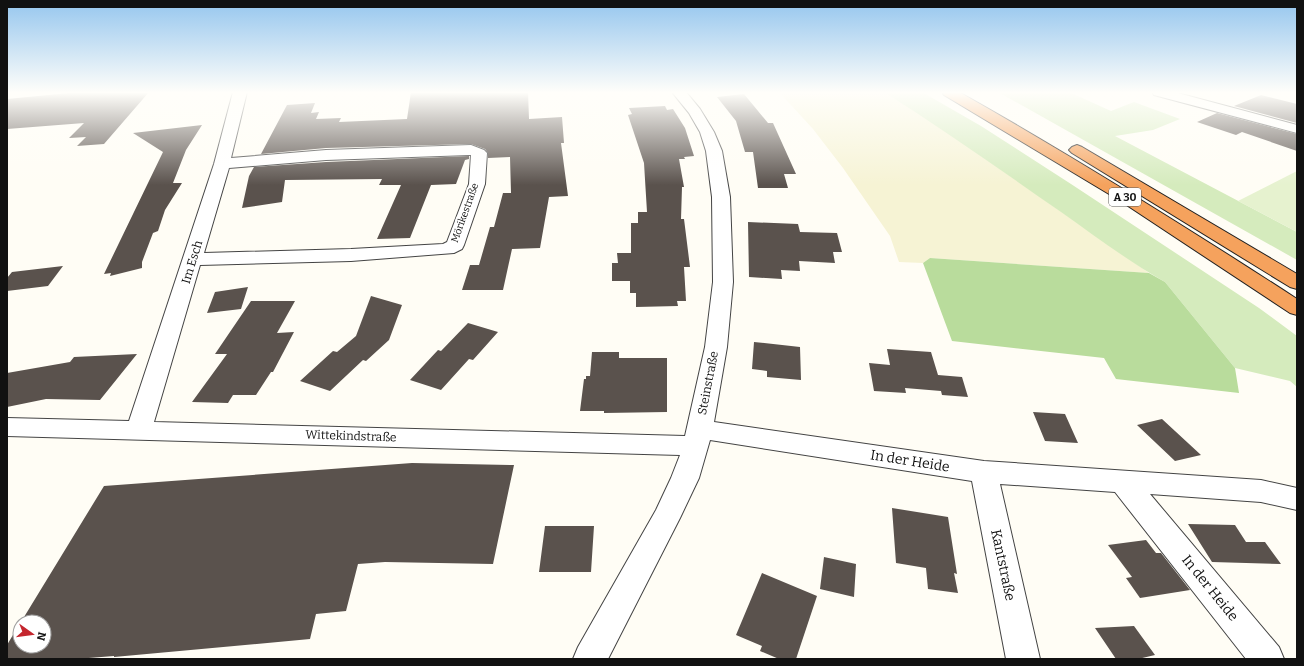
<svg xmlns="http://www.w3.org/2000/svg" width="1304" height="666" viewBox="0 0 1304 666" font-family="Bitter,serif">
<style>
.farmland{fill:#f6f3d4}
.green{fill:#d5ebbd}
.forest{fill:#b9dc9c}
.pitch{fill:#e6f2cf}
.building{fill:#5a524d}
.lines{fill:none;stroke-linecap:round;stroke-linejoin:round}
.minor-casing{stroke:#444;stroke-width:2}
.highway-casing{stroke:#222;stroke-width:2}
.minor{fill:#fff;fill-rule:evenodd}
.highway{fill:#f5a25d;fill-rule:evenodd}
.labels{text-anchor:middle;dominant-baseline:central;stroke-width:4;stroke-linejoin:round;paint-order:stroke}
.far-street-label{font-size:10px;fill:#111;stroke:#fff}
.shield{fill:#fff;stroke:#585858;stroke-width:1}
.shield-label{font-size:11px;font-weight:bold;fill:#111}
.street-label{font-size:12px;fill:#111;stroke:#fff}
.near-street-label{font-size:14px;fill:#111;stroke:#fff}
</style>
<rect width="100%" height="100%" fill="#fffdf5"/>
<!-- farmland -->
<path class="farmland" d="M 779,92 L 884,92 L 934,123 L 1149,273 L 930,258 L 923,263 L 899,262 L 890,236 L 843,168 L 813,129 Z"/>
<!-- green -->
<path class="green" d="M 884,92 L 922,92 L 981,126 L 1071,184 L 1259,308 L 1297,336 L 1297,387 L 1290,381 L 1235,368 L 1165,282 C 1128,261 1095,236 1061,212 C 1002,171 944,130 884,92 Z
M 998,92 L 1069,92 L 1111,111 L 1134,102 L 1180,119 L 1153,130 L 1115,136 L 1297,232 L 1297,260 Z"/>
<!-- forest -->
<path class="forest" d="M 930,258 L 1149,273 L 1165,282 L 1235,368 L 1239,393 L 1116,379 L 1104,358 L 952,341 L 923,263 Z"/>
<!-- pitch -->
<path class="pitch" d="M 1297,171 L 1297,232 L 1238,201 Z"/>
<!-- building -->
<path class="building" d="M 79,92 L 149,92 L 104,144 L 77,146 L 86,137 L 69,138 L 84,123 L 7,129 L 7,99 Z
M 411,92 L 528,92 L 529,119 L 562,117 L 564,143 L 561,143 L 568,196 L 549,197 L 540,248 L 512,249 L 503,290 L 462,290 L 470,265 L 479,265 L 490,227 L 494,227 L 503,193 L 511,193 L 510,157 L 488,158 L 488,153 L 485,149 L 471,144 L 326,148 L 261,154 L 287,105 L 315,103 L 311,113 L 319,112 L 316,119 L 341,118 L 339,122 L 407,119 Z
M 744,94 L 768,123 L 773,123 L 796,174 L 784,174 L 788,188 L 758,188 L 753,152 L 745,152 L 736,121 L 717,97 Z
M 1261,95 L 1297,104 L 1297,123 L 1234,106 Z
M 665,106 L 667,110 L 673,109 L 685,128 L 694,156 L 684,157 L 685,159 L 679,159 L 684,187 L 682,187 L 681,219 L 684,219 L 690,267 L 684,267 L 686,301 L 677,301 L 678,306 L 636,307 L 636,293 L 630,293 L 630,281 L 612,281 L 612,263 L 618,263 L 617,253 L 631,253 L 631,223 L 638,223 L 638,212 L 647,212 L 644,163 L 628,115 L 632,114 L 629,108 Z
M 1217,113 L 1297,134 L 1297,151 L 1242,132 L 1236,135 L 1197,122 Z
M 202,125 L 186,150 L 173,183 L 182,183 L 165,210 L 158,231 L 153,233 L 142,262 L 142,268 L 110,276 L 111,273 L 104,274 L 163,152 L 133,133 Z
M 469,156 L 469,159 L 465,160 L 456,184 L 431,185 L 410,238 L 377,239 L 401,185 L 379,185 L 382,179 L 285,180 L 282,202 L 242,208 L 249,176 L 254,167 L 326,162 Z
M 748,222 L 798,224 L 800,232 L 837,233 L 842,252 L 833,252 L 835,263 L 799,261 L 800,271 L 781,270 L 782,279 L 749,277 Z
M 63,266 L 48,286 L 7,291 L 7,278 L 12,272 Z
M 248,287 L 241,309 L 207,313 L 215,292 Z
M 371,296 L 402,305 L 389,340 L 366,361 L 363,360 L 330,391 L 300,381 L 333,351 L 337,352 L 356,336 Z
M 251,301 L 295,301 L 277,333 L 294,332 L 273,372 L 271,372 L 256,395 L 233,395 L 228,403 L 192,402 L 227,354 L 215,354 Z
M 468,323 L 498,332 L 473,360 L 469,359 L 441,390 L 410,380 L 438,350 L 441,351 Z
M 754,342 L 800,347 L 801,380 L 767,377 L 767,371 L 752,369 Z
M 887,349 L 931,352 L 938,375 L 962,377 L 968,397 L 942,395 L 941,391 L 905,388 L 906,393 L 874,391 L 869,363 L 890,365 Z
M 592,352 L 619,352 L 619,358 L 667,358 L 667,412 L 604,413 L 604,411 L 580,411 L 584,379 L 586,379 L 586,376 L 590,376 Z
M 137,354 L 100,400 L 46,399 L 7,407 L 7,373 L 70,362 L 74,357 Z
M 1033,412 L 1065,414 L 1078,443 L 1045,441 Z
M 1162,419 L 1201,455 L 1175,461 L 1137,425 Z
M 412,463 L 514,465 L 493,564 L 385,562 L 358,564 L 346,611 L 316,614 L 310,639 L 114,657 L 114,656 L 76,659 L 7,659 L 7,645 L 20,623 L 20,646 L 44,646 L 44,622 L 21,622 L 104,486 Z
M 892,508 L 948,517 L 957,574 L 954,573 L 958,593 L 928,589 L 926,568 L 896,563 Z
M 1188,524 L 1235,525 L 1246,542 L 1265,542 L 1281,564 L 1212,562 Z
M 545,526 L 594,526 L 591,572 L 539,572 Z
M 1146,540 L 1156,553 L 1161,553 L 1190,590 L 1140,598 L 1126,578 L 1132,577 L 1108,545 Z
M 824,557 L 856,564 L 854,597 L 820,589 Z
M 762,573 L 817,596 L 796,659 L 779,659 L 760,651 L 762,646 L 736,635 Z
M 1134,626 L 1155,655 L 1138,659 L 1116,659 L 1095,628 Z"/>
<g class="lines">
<!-- minor casing -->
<g class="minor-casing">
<path id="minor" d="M 233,92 L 247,92 L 231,158 L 326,150 L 471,145 L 484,150 L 487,153 L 485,184 L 464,245 L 462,249 L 454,253 L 351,261 L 200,265 L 154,422 L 685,436 L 705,347 L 713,282 L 712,197 L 706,151 L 700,132 L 689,113 L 672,92 L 686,92 L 700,109 L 714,132 L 722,151 L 730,197 L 733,282 L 727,347 L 714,422 L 984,461 L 1261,480 L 1297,488 L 1297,510 L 1261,502 L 1150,494 L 1279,647 L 1284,659 L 1246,659 L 1115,492 L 1000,484 L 1040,659 L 1006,659 L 972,481 L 710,440 L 699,478 L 680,518 L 608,659 L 573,659 L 578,647 L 656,510 L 671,478 L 680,455 L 7,436 L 7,418 L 129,421 L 214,164 ZM 469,155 L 471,155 L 469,184 L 447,242 L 443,244 L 351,249 L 204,253 L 229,168 L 326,160 Z
M 1152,92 L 1174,92 L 1297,125 L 1297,133 L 1154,95 Z"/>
</g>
<!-- highway casing -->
<g class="highway-casing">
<path id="highway" d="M 942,92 L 959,92 C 1074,157 1186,227 1297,299 L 1297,315 L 1290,313 L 1119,200 L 944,95 Z
M 1077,145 L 1082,147 L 1297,274 L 1297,289 L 1290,287 L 1072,153 L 1069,150 L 1072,147 Z"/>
</g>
<!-- minor -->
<use href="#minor" class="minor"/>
<!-- highway -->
<use href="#highway" class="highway"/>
</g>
<!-- sky -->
<linearGradient id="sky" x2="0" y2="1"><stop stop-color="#95c6ee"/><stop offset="0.5" stop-color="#fffefa"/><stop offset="1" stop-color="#fffefa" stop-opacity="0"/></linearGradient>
<rect width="1304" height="185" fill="url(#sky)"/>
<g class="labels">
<!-- far-street labels -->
<g class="far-street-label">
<text transform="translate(465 213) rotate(-70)">Mörikestraße</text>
</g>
<!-- shield labels -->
<rect class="shield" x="1109" y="188" width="32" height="18" rx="3"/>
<g class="shield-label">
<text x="1125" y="197">A 30</text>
</g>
<!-- street labels -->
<g class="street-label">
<text transform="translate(192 262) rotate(-73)">Im Esch</text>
<text transform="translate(708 383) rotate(-79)">Steinstraße</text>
<text transform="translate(351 436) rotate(2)">Wittekindstraße</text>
</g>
<!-- near-street labels -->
<g class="near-street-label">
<text transform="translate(910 461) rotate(9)">In der Heide</text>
<text transform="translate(1003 565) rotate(78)">Kantstraße</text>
<text transform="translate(1210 588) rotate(51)">In der Heide</text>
</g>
</g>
<!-- border -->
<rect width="1304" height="666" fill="none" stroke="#111111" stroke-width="16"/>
<!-- north arrow -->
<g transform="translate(32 634) rotate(104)"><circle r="19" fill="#ffffff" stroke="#a0a0a0"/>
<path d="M0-3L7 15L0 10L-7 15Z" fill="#c4262e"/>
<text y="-6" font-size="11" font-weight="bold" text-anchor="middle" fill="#111111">N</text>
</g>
</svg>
